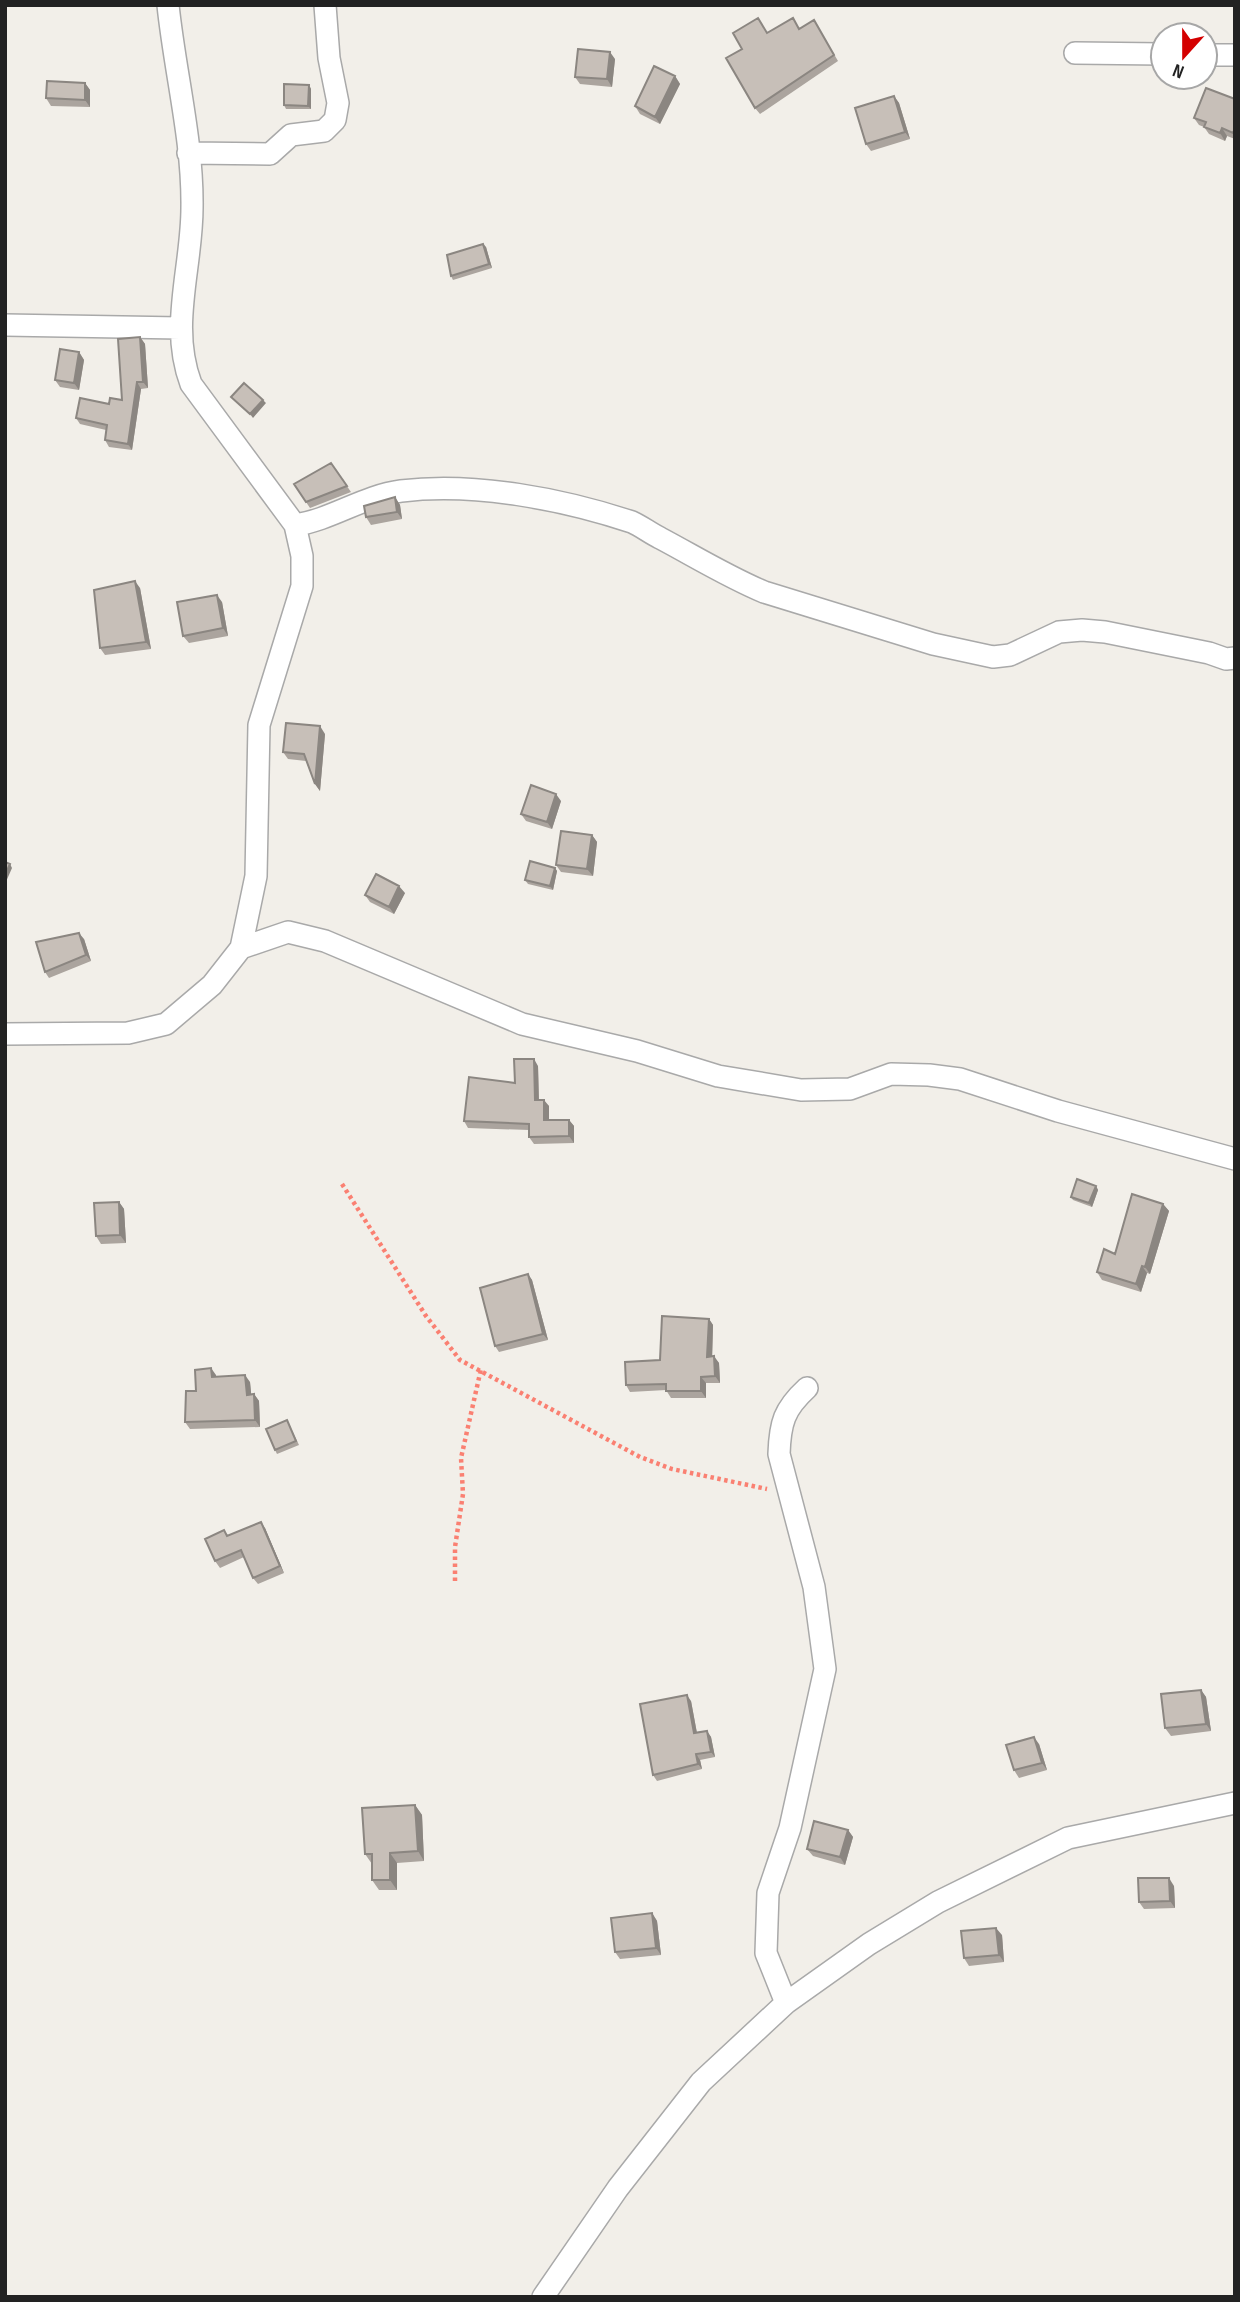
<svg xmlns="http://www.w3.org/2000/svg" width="1240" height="2302" viewBox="0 0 1240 2302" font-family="'Sofia Sans Condensed',sans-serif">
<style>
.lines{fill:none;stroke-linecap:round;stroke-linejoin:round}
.street-casing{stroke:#a9a9a9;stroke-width:24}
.path{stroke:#fa8072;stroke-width:4.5;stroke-dasharray:3.5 3.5;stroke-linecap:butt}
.street{stroke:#fff;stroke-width:21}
.wall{fill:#aba49e}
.shaded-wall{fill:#8b8681}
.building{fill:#c7bfb8;stroke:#8b8681;stroke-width:2}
</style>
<rect width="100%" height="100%" fill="#f2efe9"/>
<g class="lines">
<!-- street casing -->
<g class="street-casing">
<path id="street" d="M 1075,53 L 1163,54
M 1205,55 L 1235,55
M 188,153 L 270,154 L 291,135 L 324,131 L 335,120 L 338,103 L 329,58 L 325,5
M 5,325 L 180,328
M 295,525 C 331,520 363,496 401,491 C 475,482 562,499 632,522 C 641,526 650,533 660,538 C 694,556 728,577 764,592 L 933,644 L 993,657 L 1010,655 L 1059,632 L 1082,630 L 1105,632 L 1209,653 L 1226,659 L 1235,658
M 241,948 L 288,932 L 325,941 L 522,1024 L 637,1051 L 718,1076 L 801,1090 L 850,1089 L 891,1074 L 929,1075 L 960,1079 L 1058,1111 L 1235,1159
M 5,1034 L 128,1033 L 166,1024 L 212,985 L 241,948 L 256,876 L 259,725 L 302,586 L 302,556 L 295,525 L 191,384 C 169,326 192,268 192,208 C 193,140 175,73 168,5
M 786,2003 L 766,1953 L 768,1893 L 790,1828 L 825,1669 L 814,1587 L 779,1454 C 780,1423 784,1409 807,1388
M 543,2297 L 618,2188 L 701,2082 L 786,2003 L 869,1944 L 938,1902 L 1068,1838 L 1235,1803"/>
</g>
<!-- path -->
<path class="path" d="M 342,1184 L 426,1316 L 460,1360 L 640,1457 L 672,1469 L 767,1489
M 455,1581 L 455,1547 L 463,1494 L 461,1458 L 481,1369"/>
<!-- street -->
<use href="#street" class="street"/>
</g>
<!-- wall -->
<path class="wall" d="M 818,27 L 838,61 L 760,114 L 755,108 L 742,49 L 768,33 Z
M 615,59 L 612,87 L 580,84 L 575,77 Z
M 675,76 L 680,84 L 660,124 L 640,114 L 635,106 Z
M 85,83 L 90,90 L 90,107 L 51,106 L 46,98 Z
M 309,85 L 311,89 L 311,109 L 286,109 L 284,105 Z
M 894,96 L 899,103 L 910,139 L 871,151 L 866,144 Z
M 1235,99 L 1235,139 L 1227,136 L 1225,141 L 1209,134 L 1204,127 L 1199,125 L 1194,118 Z
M 483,244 L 486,247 L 492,268 L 453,280 L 451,276 Z
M 140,337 L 145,344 L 148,388 L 141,389 L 132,450 L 109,447 L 105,440 L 106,430 L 80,424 L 76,418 L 122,400 Z
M 79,352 L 84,360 L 79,390 L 60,387 L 55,380 Z
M 331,463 L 351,492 L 310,508 L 294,484 Z
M 395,497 L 400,505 L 402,519 L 371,525 L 366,517 Z
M 140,588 L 151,649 L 105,655 L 100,648 Z
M 222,602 L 228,636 L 189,643 L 183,636 Z
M 325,734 L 320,791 L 315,784 L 306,761 L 288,759 L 283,752 Z
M 561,801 L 552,829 L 526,821 L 521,814 Z
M 592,835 L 597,842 L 593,876 L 561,872 L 556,865 Z
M 555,868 L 557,871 L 553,890 L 528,884 L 525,880 Z
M 405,893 L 394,914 L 370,902 L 365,895 Z
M 84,939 L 91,961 L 49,978 L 45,972 Z
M 538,1066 L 539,1100 L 549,1106 L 549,1120 L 569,1120 L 574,1126 L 574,1143 L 534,1144 L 529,1137 L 529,1130 L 468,1128 L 464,1121 Z
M 1096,1186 L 1098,1190 L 1092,1207 L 1073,1200 L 1071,1197 Z
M 119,1202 L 124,1209 L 126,1243 L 101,1244 L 96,1236 Z
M 1163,1204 L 1169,1211 L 1150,1274 L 1147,1273 L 1141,1292 L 1102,1280 L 1097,1272 Z
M 528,1274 L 532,1280 L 548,1340 L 499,1352 L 495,1346 Z
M 709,1319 L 713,1325 L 712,1356 L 719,1363 L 720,1383 L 706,1383 L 706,1398 L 671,1398 L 666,1390 L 630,1392 L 626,1385 L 660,1360 Z
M 216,1375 L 216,1377 L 250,1382 L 251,1394 L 254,1394 L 259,1401 L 260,1427 L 190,1429 L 185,1422 L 196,1391 Z
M 289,1424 L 299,1445 L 277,1454 L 275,1450 Z
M 265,1528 L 284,1573 L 258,1584 L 253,1578 L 244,1557 L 220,1568 L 215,1561 L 224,1530 L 228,1536 Z
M 1201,1690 L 1206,1697 L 1211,1731 L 1171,1736 L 1165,1728 Z
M 691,1701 L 697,1733 L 707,1731 L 711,1737 L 715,1757 L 700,1760 L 702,1769 L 657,1781 L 653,1775 Z
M 1039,1744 L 1047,1770 L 1019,1778 L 1014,1770 Z
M 415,1805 L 422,1815 L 424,1861 L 397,1863 L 397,1890 L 379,1890 L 372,1880 L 372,1864 L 365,1854 Z
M 848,1830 L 853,1837 L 845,1865 L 813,1856 L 807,1849 Z
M 1174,1886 L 1175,1908 L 1144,1909 L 1139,1902 Z
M 652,1913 L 657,1921 L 661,1955 L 620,1959 L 615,1952 Z
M 1002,1935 L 1004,1962 L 969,1966 L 964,1958 Z"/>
<!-- shaded-wall -->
<path class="shaded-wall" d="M 610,52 L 615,59 L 612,87 L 607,79 Z
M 675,76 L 680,84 L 660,124 L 655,117 Z
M 85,83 L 90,90 L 90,107 L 85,100 Z
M 309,85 L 311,89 L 311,109 L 308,106 Z
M 894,96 L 899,103 L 910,139 L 905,132 Z
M 1222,128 L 1227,136 L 1225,141 L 1220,133 Z
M 483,244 L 486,247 L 492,268 L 489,264 Z
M 140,337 L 145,344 L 148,388 L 143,382 Z
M 79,352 L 84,360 L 79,390 L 74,383 Z
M 137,382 L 141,389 L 132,450 L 128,444 Z
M 263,400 L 266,403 L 253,418 L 250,414 Z
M 395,497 L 400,505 L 402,519 L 397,512 Z
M 135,581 L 140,588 L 151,649 L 146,642 Z
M 217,595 L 222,602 L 228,636 L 223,628 Z
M 320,726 L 325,734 L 320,791 L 315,784 Z
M 556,794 L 561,801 L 552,829 L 547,822 Z
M 592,835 L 597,842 L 593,876 L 587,869 Z
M 10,864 L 12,868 L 5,884 L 5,875 Z
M 555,868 L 557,871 L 553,890 L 550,886 Z
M 399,886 L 405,893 L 394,914 L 389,907 Z
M 79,933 L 84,939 L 91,961 L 86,955 Z
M 534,1059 L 538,1066 L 539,1107 L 535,1100 Z
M 544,1100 L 549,1106 L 549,1126 L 544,1120 Z
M 569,1120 L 574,1126 L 574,1143 L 569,1136 Z
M 1096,1186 L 1098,1190 L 1092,1207 L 1089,1203 Z
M 119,1202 L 124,1209 L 126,1243 L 120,1235 Z
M 1163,1204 L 1169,1211 L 1150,1274 L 1145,1267 Z
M 1142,1266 L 1147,1273 L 1141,1292 L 1136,1284 Z
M 528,1274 L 532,1280 L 548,1340 L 543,1334 Z
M 709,1319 L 713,1325 L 712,1363 L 707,1357 Z
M 714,1356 L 719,1363 L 720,1383 L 715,1376 Z
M 211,1368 L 216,1375 L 217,1384 L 212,1377 Z
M 245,1375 L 250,1382 L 252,1402 L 247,1395 Z
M 701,1377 L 706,1383 L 706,1398 L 701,1391 Z
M 254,1394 L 259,1401 L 260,1427 L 255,1420 Z
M 261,1522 L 265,1528 L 284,1573 L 280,1566 Z
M 1201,1690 L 1206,1697 L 1211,1731 L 1206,1724 Z
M 687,1695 L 691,1701 L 698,1739 L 694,1733 Z
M 707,1731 L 711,1737 L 715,1757 L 711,1752 Z
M 1034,1737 L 1039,1744 L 1047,1770 L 1042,1763 Z
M 696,1754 L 700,1760 L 702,1769 L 698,1764 Z
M 415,1805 L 422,1815 L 424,1861 L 418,1851 Z
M 848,1830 L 853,1837 L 845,1865 L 840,1857 Z
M 390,1853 L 397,1863 L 397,1890 L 390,1880 Z
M 1169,1878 L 1174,1886 L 1175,1908 L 1170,1901 Z
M 652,1913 L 657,1921 L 661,1955 L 656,1948 Z
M 996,1928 L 1002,1935 L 1004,1962 L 999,1955 Z"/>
<!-- building -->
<path class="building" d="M 758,18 L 767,33 L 793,18 L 799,29 L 814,20 L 834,55 L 755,108 L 726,58 L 742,49 L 733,33 Z
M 578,49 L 610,52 L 607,79 L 575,77 Z
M 654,66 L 675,76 L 655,117 L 635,106 Z
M 47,81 L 85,83 L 85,100 L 46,98 Z
M 284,84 L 309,85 L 308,106 L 284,105 Z
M 1206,88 L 1235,99 L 1235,128 L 1233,133 L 1222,128 L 1220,133 L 1204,127 L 1206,122 L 1194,118 Z
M 894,96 L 905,132 L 866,144 L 855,108 Z
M 483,244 L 489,264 L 451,276 L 447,255 Z
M 140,337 L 143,382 L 137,382 L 128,444 L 105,440 L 107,425 L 76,418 L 80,398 L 109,404 L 110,398 L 122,400 L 118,339 Z
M 60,349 L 79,352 L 74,383 L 55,380 Z
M 244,383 L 263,400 L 250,414 L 231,397 Z
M 331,463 L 347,486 L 306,502 L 294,484 Z
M 395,497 L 397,512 L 366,517 L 364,506 Z
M 135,581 L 146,642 L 100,648 L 94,590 Z
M 217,595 L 223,628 L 183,636 L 177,602 Z
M 286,723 L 320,726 L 315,784 L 304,754 L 283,752 Z
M 531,785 L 556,794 L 547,822 L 521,814 Z
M 561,831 L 592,835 L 587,869 L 556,865 Z
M 530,861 L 555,868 L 550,886 L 525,880 Z
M 5,862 L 10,864 L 5,875 Z
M 376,874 L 399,886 L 389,907 L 365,895 Z
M 79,933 L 86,955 L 45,972 L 36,942 Z
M 514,1059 L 534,1059 L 535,1100 L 544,1100 L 544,1120 L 569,1120 L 569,1136 L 529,1137 L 529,1124 L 464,1121 L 469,1077 L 515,1083 Z
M 1077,1179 L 1096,1186 L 1089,1203 L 1071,1197 Z
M 1132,1194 L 1163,1204 L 1145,1267 L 1142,1266 L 1136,1284 L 1097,1272 L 1104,1249 L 1115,1254 Z
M 119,1202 L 120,1235 L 96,1236 L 94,1203 Z
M 528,1274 L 543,1334 L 495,1346 L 480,1288 Z
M 662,1316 L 709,1319 L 707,1357 L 714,1356 L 715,1376 L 701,1377 L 701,1391 L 666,1391 L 666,1384 L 626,1385 L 625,1362 L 660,1360 Z
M 211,1368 L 212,1377 L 245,1375 L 247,1395 L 254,1394 L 255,1420 L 185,1422 L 186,1391 L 196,1391 L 195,1370 Z
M 287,1420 L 296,1441 L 275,1450 L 266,1429 Z
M 261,1522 L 280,1566 L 253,1578 L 241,1550 L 215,1561 L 205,1539 L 224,1530 L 227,1536 Z
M 1201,1690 L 1206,1724 L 1165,1728 L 1161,1694 Z
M 687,1695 L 694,1733 L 707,1731 L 711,1752 L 696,1754 L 698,1764 L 653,1775 L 640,1704 Z
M 1034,1737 L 1042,1763 L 1014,1770 L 1006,1745 Z
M 415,1805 L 418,1851 L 390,1853 L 390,1880 L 372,1880 L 372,1854 L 365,1854 L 362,1808 Z
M 814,1821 L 848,1830 L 840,1857 L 807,1849 Z
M 1138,1878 L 1169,1878 L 1170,1901 L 1139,1902 Z
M 652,1913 L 656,1948 L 615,1952 L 611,1918 Z
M 996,1928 L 999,1955 L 964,1958 L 961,1931 Z"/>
<!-- border -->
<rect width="1240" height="2302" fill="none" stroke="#222222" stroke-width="14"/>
<!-- north arrow -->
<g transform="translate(1184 56) rotate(201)"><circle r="33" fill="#ffffff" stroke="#a7a7a7" stroke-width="2"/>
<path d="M0-5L12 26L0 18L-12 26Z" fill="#d40000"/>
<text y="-10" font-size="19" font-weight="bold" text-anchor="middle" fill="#222222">N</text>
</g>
</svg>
